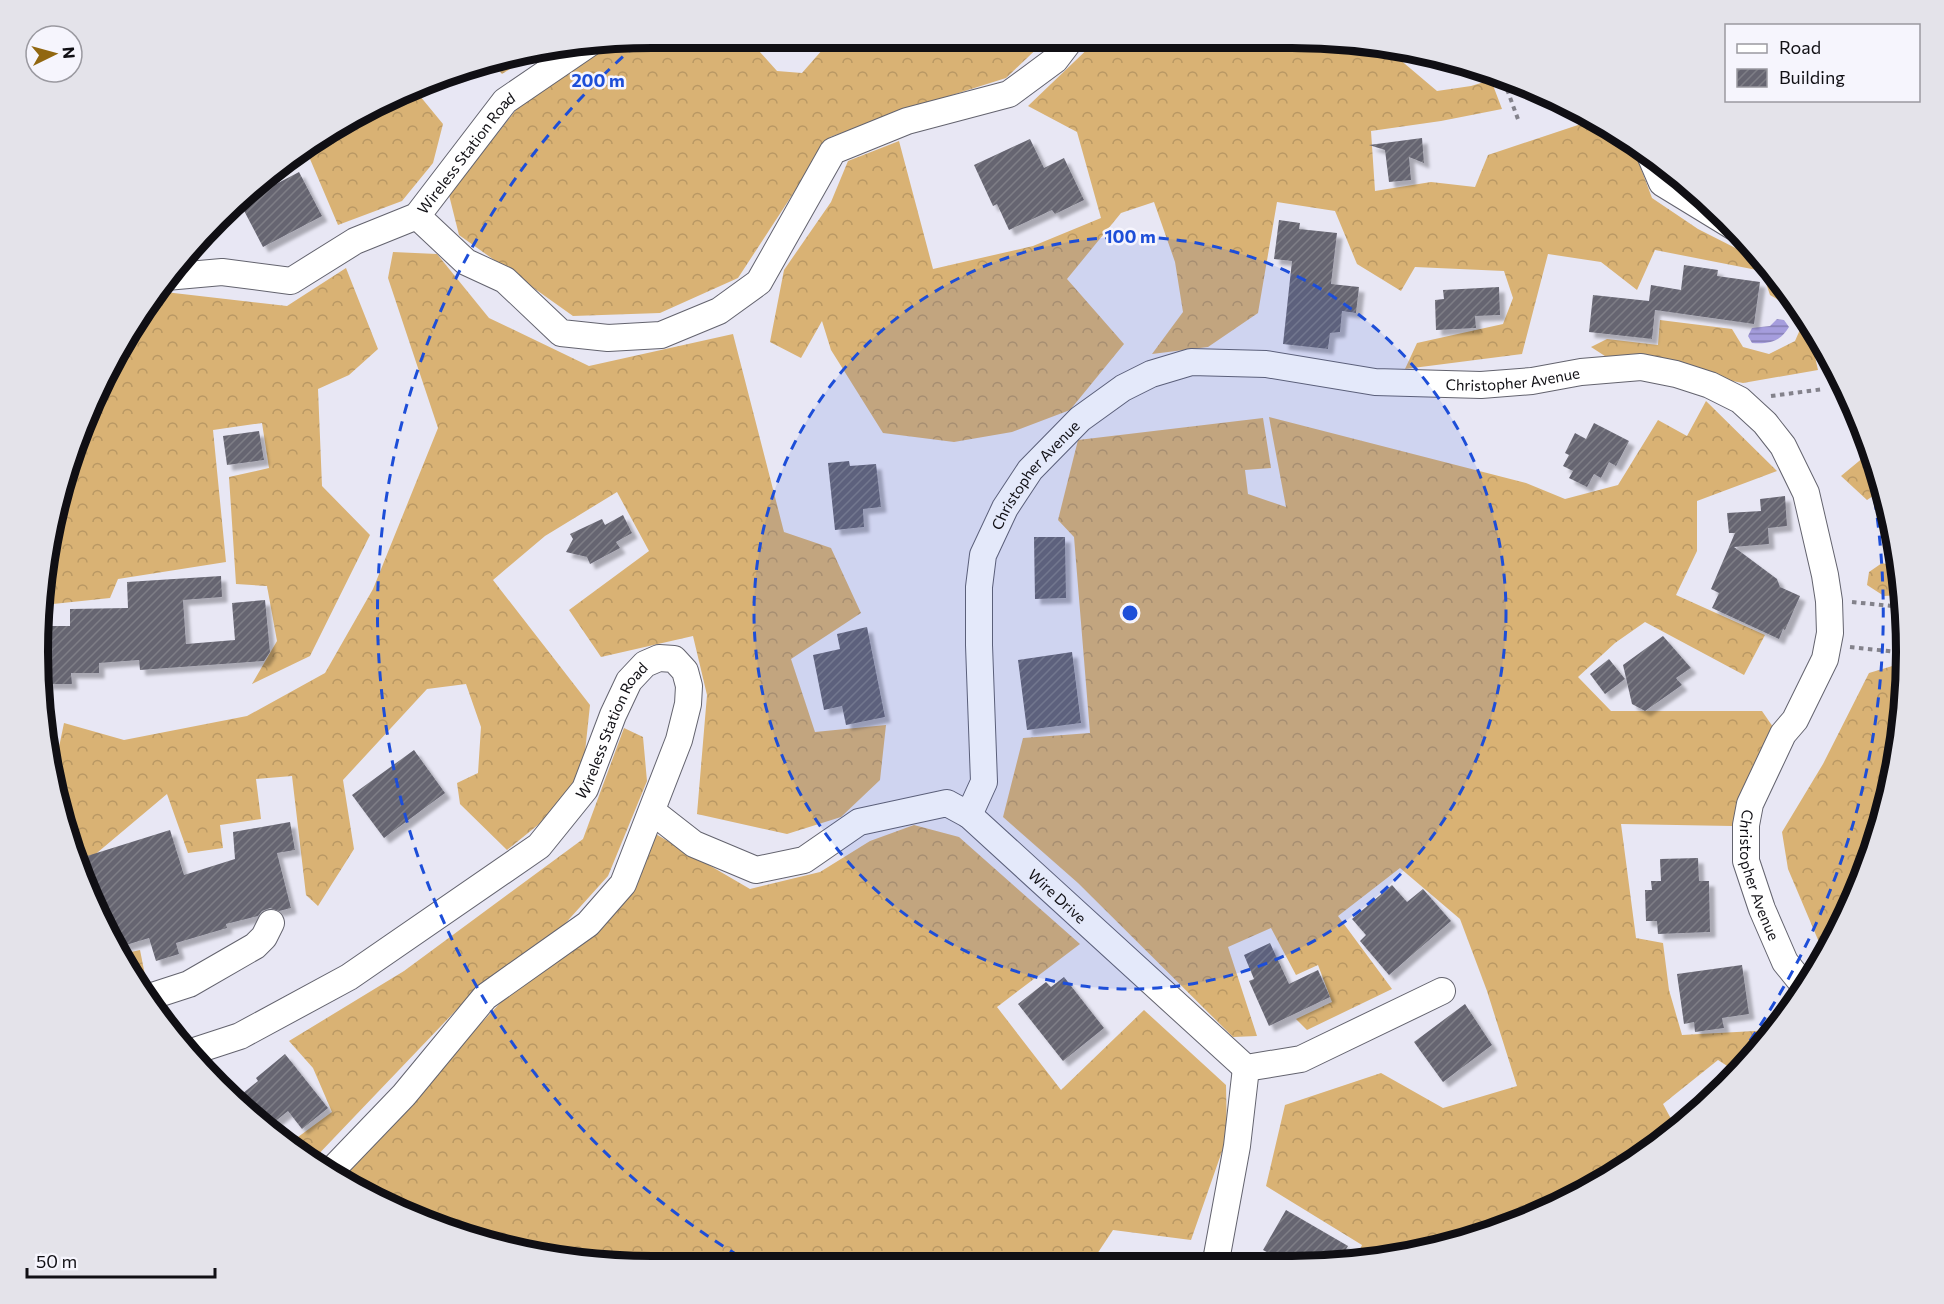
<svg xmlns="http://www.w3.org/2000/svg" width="1944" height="1304" viewBox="0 0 1944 1304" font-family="Commissioner,sans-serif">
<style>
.forest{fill:url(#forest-crowns)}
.water{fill:url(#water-rules)}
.building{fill:url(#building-hatch);filter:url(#shadow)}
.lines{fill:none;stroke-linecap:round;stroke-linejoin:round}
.minor-casing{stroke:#63636e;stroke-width:28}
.path{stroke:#83828b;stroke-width:4;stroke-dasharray:4.5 4.5;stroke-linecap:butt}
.minor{stroke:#fff;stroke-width:26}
.ring{fill:none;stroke:#1d4ed8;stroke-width:3;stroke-dasharray:10 8}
.labels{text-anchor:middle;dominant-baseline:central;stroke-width:5;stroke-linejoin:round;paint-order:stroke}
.street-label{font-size:15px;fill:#100f14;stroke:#f6f5fd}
.rim{fill:none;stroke:#100f14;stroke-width:8}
.centre{fill:#1d4ed8;stroke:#f6f5fd;stroke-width:3}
.ring-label{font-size:18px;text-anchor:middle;font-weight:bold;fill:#1d4ed8;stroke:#f6f5fd;stroke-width:5;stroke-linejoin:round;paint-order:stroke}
</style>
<defs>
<pattern id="forest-crowns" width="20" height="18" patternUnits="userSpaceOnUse" patternTransform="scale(1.5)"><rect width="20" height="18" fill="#d9b274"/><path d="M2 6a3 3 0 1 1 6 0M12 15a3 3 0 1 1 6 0" fill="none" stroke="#b99864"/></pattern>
<pattern id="water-rules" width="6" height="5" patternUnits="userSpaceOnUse" patternTransform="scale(1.5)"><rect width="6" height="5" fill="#a59ddd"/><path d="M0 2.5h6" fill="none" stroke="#857eb2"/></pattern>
<pattern id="building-hatch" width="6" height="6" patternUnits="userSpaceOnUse" patternTransform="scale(1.5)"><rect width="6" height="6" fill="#666571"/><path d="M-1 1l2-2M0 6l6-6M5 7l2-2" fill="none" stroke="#7e7e86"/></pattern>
<filter id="shadow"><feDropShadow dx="5.5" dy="5.5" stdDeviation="1.5" flood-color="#0004"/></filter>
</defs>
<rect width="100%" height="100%" fill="#e8e7f4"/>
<!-- forest -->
<path class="forest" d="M 1292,38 L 1385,47 L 1437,91 L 1471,86 L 1491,80 L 1502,109 L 1441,121 L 1371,131 L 1375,191 L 1431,182 L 1475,187 L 1488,155 L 1581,124 L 1608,126 L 1630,139 L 1652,198 L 1698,229 L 1763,262 L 1806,316 L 1770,295 L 1762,271 L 1655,250 L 1637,290 L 1601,262 L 1548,254 L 1522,354 L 1405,369 L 1417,343 L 1503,324 L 1513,298 L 1504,271 L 1415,267 L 1401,291 L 1357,264 L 1335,211 L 1277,202 L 1258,313 L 1208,347 L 1152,354 L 1183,312 L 1175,262 L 1154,202 L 1121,213 L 1067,279 L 1124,344 L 1070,410 L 1012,432 L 954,442 L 883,433 L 831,350 L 822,321 L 801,358 L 770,342 L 784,270 L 831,202 L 848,161 L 899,141 L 933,269 L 1033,246 L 1101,218 L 1077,132 L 1028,106 L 1098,39 Z
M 1047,39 L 1006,78 L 930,102 L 830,137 L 738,278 L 660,313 L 573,316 L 459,235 L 449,195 L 519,106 L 610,43 L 750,41 L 777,71 L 802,73 L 830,41 Z
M 540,50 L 502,74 L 491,62 Z
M 415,90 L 443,124 L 433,163 L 402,201 L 338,225 L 307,152 L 280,166 L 310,141 Z
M 393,252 L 437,254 L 489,318 L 589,366 L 733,334 L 784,532 L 831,548 L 861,613 L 791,659 L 815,732 L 886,725 L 880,780 L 841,817 L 787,834 L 697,814 L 707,695 L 693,636 L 601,657 L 569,610 L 649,551 L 617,492 L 545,536 L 493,580 L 590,705 L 585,752 L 565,803 L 507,850 L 460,804 L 457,783 L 478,773 L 481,727 L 466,684 L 427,689 L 343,780 L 354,849 L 318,906 L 306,895 L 292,776 L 256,779 L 261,819 L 220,825 L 223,848 L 188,853 L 167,794 L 79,868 L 70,850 L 52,781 L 64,723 L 124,740 L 247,716 L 325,673 L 373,589 L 438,428 L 388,278 Z
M 346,268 L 378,349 L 349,375 L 318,389 L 322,486 L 370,535 L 310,656 L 252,684 L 277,641 L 267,586 L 236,584 L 229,477 L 269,468 L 262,423 L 213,430 L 226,562 L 118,579 L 110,598 L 53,604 L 39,620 L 39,611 L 58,493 L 84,417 L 150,304 L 165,292 L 287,306 Z
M 1806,316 L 1816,335 L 1811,339 L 1818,370 L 1743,383 L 1608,358 L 1591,347 L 1607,339 L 1658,345 L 1660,320 L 1732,329 L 1743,347 L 1769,354 L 1795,341 Z
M 1706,401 L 1777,471 L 1697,501 L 1697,551 L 1676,595 L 1765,635 L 1744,675 L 1645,622 L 1615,643 L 1578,677 L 1611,711 L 1762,711 L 1773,727 L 1732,826 L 1621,824 L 1636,938 L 1663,943 L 1669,990 L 1682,1035 L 1773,1030 L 1738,1073 L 1718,1060 L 1663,1104 L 1676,1128 L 1634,1163 L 1527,1220 L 1412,1255 L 1355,1260 L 1362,1245 L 1266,1186 L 1285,1105 L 1381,1073 L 1443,1108 L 1517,1086 L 1487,991 L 1460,919 L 1400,868 L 1338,916 L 1392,989 L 1307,1030 L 1296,1019 L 1332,1002 L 1318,965 L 1296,975 L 1271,928 L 1228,947 L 1257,1036 L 1233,1037 L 1078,883 L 1003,817 L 1023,738 L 1090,733 L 1074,537 L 1058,520 L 1078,440 L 1263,418 L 1271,468 L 1245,470 L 1248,494 L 1286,507 L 1269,417 L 1526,483 L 1565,499 L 1618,485 L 1658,420 L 1687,436 Z
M 1870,452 L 1882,490 L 1867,500 L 1841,476 Z
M 1882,563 L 1898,567 L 1901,595 L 1884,596 L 1867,585 L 1869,572 Z
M 1899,664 L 1905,666 L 1895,772 L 1860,887 L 1824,954 L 1788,869 L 1782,832 L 1823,764 L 1869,673 Z
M 624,728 L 643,737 L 647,781 L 608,876 L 562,927 L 462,1004 L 312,1161 L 280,1141 L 298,1137 L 332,1112 L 313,1068 L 289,1041 L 404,971 L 583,839 Z
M 914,825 L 959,837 L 1080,944 L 997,1007 L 1061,1090 L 1144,1010 L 1226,1085 L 1227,1137 L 1191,1240 L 1113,1230 L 1089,1266 L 652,1266 L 532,1255 L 380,1203 L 337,1176 L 503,1000 L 594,935 L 654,833 L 750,889 L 820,872 L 870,841 Z
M 140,950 L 147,985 L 143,989 L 118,955 Z"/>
<!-- water -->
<path class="water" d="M 1777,319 L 1784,320 L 1789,327 C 1780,342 1769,344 1752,343 L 1748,336 L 1752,328 L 1770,326 Z"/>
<!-- building -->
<path class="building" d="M 1422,138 L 1424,163 L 1409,157 L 1411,180 L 1389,182 L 1385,150 L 1369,145 Z
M 1030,139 L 1044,168 L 1064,158 L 1084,200 L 1055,214 L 1052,210 L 1009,230 L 997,204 L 993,206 L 974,165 Z
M 299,172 L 322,216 L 263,247 L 240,203 Z
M 1279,220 L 1300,223 L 1299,229 L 1337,233 L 1331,284 L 1359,287 L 1356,313 L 1342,311 L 1340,332 L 1330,333 L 1328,349 L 1283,344 L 1292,261 L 1274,259 Z
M 1684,265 L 1718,270 L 1717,276 L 1760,282 L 1754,324 L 1655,310 L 1652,339 L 1589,332 L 1593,295 L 1649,301 L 1651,285 L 1681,290 Z
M 1499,287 L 1500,315 L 1475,316 L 1476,328 L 1436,330 L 1435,300 L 1444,299 L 1443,290 Z
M 1594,423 L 1629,441 L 1616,466 L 1609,462 L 1601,478 L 1594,474 L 1587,487 L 1569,478 L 1573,471 L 1563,466 L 1569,455 L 1565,453 L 1575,433 L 1586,439 Z
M 259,431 L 264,460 L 227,465 L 223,436 Z
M 849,461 L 850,466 L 876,464 L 881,507 L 863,509 L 864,527 L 835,530 L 828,463 Z
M 1785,496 L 1787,526 L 1768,528 L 1769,544 L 1734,547 L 1777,579 L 1780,587 L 1800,596 L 1785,630 L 1783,629 L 1779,639 L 1712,608 L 1719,593 L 1711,589 L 1735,533 L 1729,533 L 1727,513 L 1761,511 L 1760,499 Z
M 623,515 L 632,533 L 616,542 L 620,548 L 590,564 L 587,557 L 566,552 L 573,539 L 570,534 L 602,519 L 605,525 Z
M 1034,537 L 1065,537 L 1066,598 L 1035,599 Z
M 221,576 L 222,597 L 183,600 L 186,644 L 235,640 L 232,603 L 265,600 L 270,652 L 264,661 L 140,670 L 139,660 L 99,663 L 99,673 L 71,673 L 72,684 L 46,684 L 44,626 L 70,626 L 70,609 L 128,608 L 127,582 Z
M 867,627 L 885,717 L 846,725 L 842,706 L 824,710 L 813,655 L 840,649 L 837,634 Z
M 1663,636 L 1691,668 L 1676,678 L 1682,685 L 1645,711 L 1632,704 L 1623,665 Z
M 1072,652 L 1081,723 L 1027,730 L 1018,660 Z
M 1609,659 L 1625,679 L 1605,694 L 1590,674 Z
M 414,750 L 445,793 L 384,838 L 352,795 Z
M 290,822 L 295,850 L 277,853 L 291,908 L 279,911 L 270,908 L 262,911 L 258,916 L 226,924 L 227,928 L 176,943 L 179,954 L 156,961 L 149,938 L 116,948 L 87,856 L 170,830 L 184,875 L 235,859 L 233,832 Z
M 1698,858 L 1699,881 L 1709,881 L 1710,932 L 1658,934 L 1657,921 L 1646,921 L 1645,890 L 1652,890 L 1651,881 L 1661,881 L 1660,859 Z
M 1392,885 L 1407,902 L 1423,889 L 1451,921 L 1389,975 L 1360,941 L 1366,935 L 1352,919 Z
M 1270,943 L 1289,984 L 1318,970 L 1330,997 L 1269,1026 L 1249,981 L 1254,979 L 1244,955 Z
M 1742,965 L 1749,1014 L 1722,1018 L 1724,1028 L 1695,1032 L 1694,1022 L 1684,1024 L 1677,974 Z
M 1064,977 L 1104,1028 L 1063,1061 L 1018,1004 L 1046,982 L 1051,987 Z
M 1465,1004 L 1492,1045 L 1443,1082 L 1414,1042 Z
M 285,1054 L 328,1108 L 302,1129 L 288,1111 L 268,1127 L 242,1094 L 258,1081 L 256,1078 Z
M 1286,1210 L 1348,1246 L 1338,1262 L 1273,1266 L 1278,1258 L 1263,1250 Z"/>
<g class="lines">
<!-- minor casing -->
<g class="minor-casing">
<g id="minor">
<path d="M 1650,155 L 1662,183 L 1734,227"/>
<path d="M 417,216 L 466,262 L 505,280 L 561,333 L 608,338 L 661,335 L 719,311 L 759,282 L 833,151 L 907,121 L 1009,94 L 1055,60 L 1071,39"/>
<path id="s1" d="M 166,277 L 222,272 L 291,281 L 355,241 L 417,216 L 505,101 L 590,43"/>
<path id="s2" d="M 653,812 L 694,844 L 756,870 L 804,860 L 859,822 L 947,803 L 969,815 L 1246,1068 L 1301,1059 L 1442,991"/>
<path id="s3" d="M 969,815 L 984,782 L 979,645 L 979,587 L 983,555 L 1005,508 L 1030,470 L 1080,419 L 1123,388 L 1151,374 L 1191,362 L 1266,364 L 1375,382 L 1481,385 L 1532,381 L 1581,372 L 1641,367 L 1676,374 L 1710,385 L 1740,400 L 1765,423 L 1783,446 L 1806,493 L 1825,575 L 1829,601 L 1830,633 L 1825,659 L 1795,720 L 1783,734 L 1750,804 L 1746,825 L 1746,861 L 1762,909 L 1785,962 L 1806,988"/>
<path d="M 149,997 L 189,984 L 255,946 L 264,937 L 271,923"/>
<path id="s4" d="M 191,1052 L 240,1036 L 349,977 L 539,846 L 585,789 L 613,715 L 629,681 L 645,664 L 659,658 L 674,659 L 685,671 L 689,686 L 688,704 L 679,740 L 623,884 L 588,924 L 485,997 L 404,1095 L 330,1172"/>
<path d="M 1215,1266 L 1237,1146 L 1246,1068"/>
</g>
</g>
<!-- path -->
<path class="path" d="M 1504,81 L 1519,122
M 1771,396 L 1824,389
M 1852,602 L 1902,607
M 1850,647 L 1906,653"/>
<!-- minor -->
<use href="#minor" class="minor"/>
</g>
<!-- distance rings -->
<circle cx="1130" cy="613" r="376" fill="#1d4ed8" fill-opacity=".12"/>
<g class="ring">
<circle cx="1130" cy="613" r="376"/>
<path d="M754 1265A753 753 0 0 1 636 45M1856 412A753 753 0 0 1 1694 1112"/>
</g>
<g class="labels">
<!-- street labels -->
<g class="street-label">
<text stroke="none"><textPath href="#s1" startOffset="348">Wireless Station Road</textPath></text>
<text stroke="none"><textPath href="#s3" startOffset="882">Christopher Avenue</textPath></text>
<text stroke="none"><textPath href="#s3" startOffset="360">Christopher Avenue</textPath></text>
<text stroke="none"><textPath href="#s4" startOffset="544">Wireless Station Road</textPath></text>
<text stroke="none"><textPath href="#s3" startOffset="1638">Christopher Avenue</textPath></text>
<text stroke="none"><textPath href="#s2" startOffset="470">Wire Drive</textPath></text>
</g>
</g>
<!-- crop -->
<path d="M0 0H1944V1304H0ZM652 48H1292A604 604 0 0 1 1896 652V652A604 604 0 0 1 1292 1256H652A604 604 0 0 1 48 652V652A604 604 0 0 1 652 48Z" fill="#e4e3ea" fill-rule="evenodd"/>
<path class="rim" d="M652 48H1292A604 604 0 0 1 1896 652V652A604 604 0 0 1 1292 1256H652A604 604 0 0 1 48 652V652A604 604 0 0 1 652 48Z"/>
<circle cx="1130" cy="613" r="9" class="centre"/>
<g class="ring-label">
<text x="598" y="87">200 m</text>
<text x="1130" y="243">100 m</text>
</g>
<!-- legend -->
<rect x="1725" y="24" width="195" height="78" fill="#f6f5fd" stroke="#9a99a0" stroke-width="1.5"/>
<rect x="1737" y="44" width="30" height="9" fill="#ffffff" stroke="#9a99a0" stroke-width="1.5"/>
<text x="1779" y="54" font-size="18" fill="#100f14">Road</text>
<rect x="1737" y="69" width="30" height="18" fill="url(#building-hatch)" stroke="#9a99a0" stroke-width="1.5"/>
<text x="1779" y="84" font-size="18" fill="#100f14">Building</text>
<!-- north arrow -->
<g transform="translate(54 54) rotate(85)"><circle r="28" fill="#f6f5fd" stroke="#9a99a0" stroke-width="1.5"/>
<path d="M0-4.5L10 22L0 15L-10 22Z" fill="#916710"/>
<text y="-9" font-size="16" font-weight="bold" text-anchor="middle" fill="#100f14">N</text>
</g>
<!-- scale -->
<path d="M27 1268v9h188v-9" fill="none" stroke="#100f14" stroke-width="3"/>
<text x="36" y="1268" font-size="18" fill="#100f14" stroke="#f6f5fd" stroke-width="4.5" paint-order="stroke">50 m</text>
</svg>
